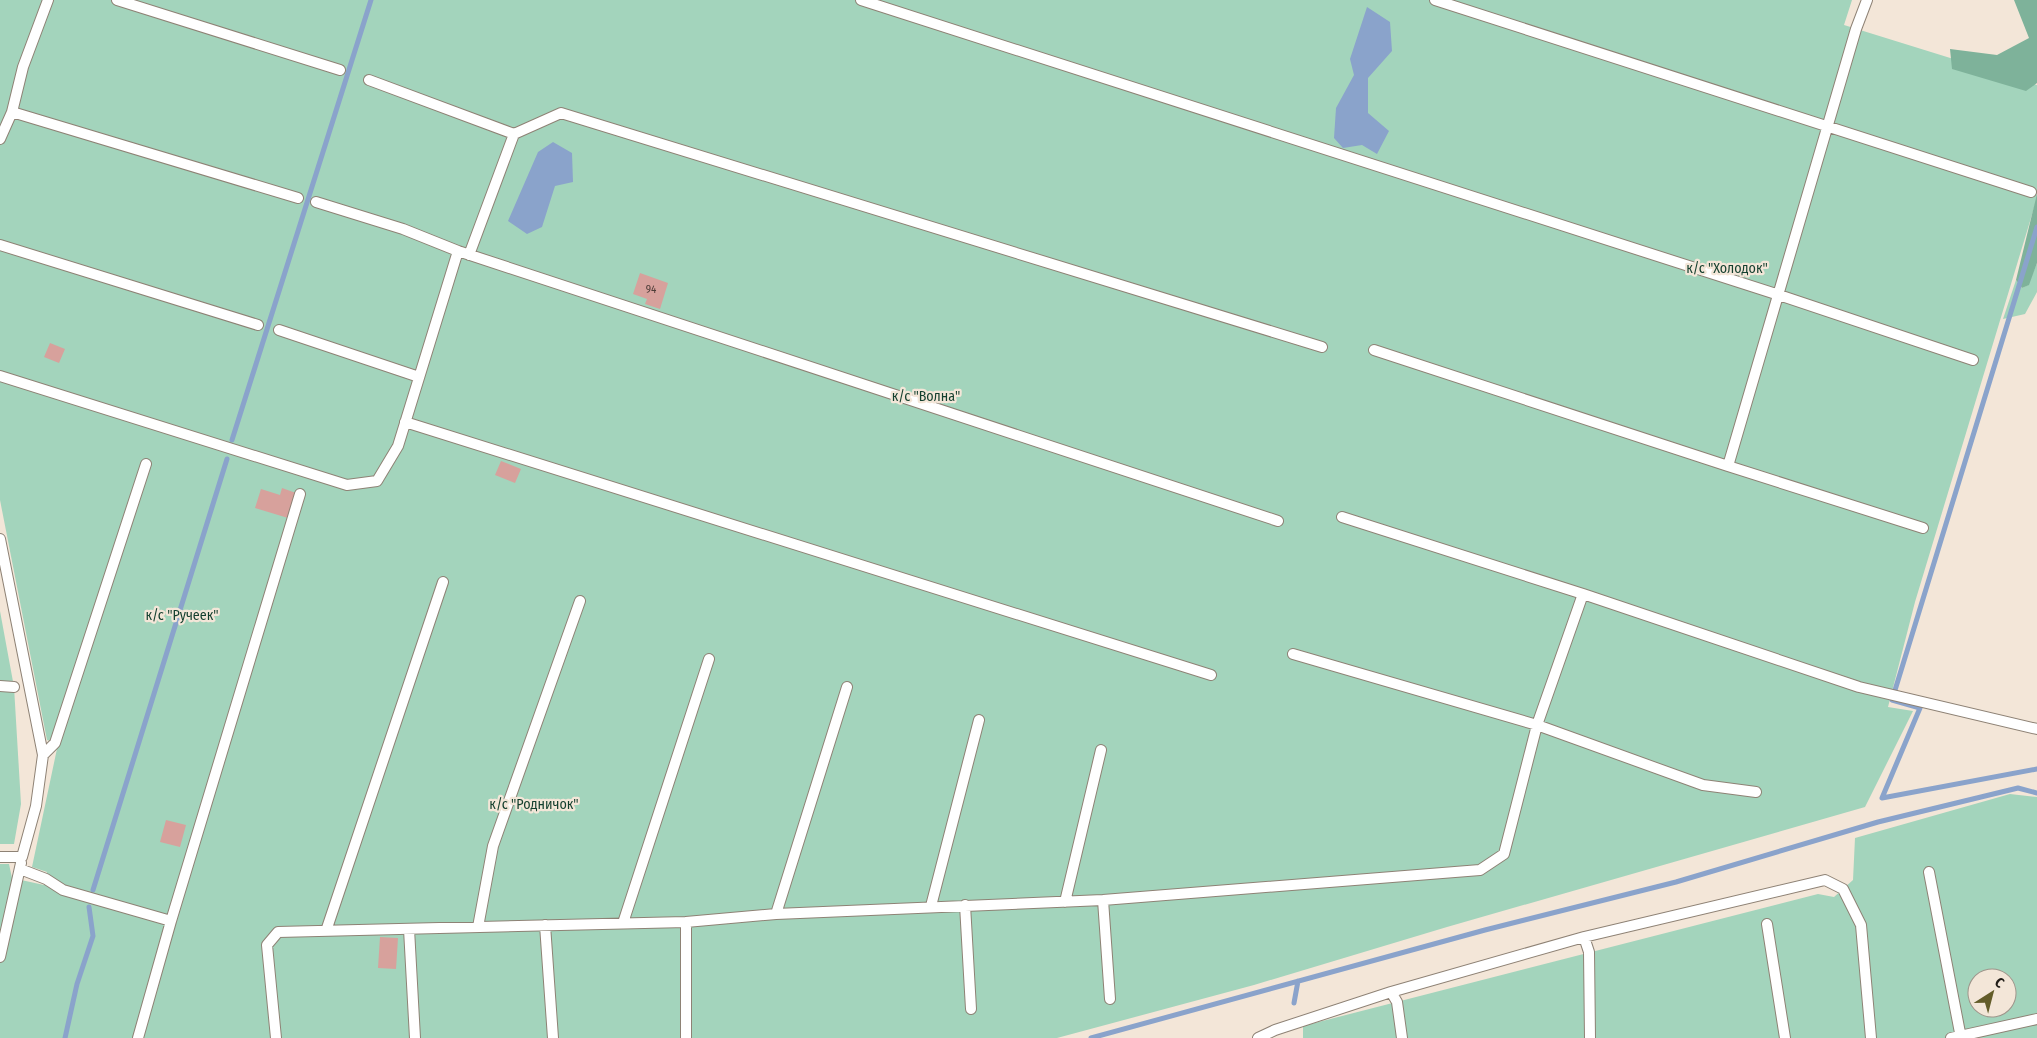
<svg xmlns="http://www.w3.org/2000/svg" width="2037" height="1038" viewBox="0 0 2037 1038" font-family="'Fira Sans Condensed',sans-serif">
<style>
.green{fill:#a3d4bc;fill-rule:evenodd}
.forest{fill:#7eb29a}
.water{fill:#8aa3cb}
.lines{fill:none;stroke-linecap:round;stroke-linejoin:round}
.stream{stroke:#8aa3cb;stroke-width:5}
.building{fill:#d7a19c}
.lane-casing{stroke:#8e8275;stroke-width:12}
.lane{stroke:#fff;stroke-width:10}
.labels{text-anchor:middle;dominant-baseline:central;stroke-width:4.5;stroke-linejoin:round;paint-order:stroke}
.number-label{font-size:11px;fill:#4e3d38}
.park-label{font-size:14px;fill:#133f2e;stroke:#f3e6d8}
</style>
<rect width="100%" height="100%" fill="#f3e6d8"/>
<!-- green -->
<path class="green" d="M 0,0 L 1852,0 L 1844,25 L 2037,85 L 2037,198 L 1915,602 L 1888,707 L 1913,711 L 1865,807 L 1447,927 L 1254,985 L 1057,1038 L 0,1038 L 0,864 L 9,864 L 12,878 L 44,885 L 47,872 L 32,867 L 58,744 L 47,740 L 0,500 Z
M 2037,263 L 2037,292 L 2025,314 L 2003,319 L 2016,280 L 2022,288 L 2028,285 Z
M 0,611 L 14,687 L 21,804 L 14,844 L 0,844 Z
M 2010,794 L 2037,797 L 2037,1038 L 1303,1038 L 1303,1026 L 1818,894 L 1834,897 L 1853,880 L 1855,838 ZM 1977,978 L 2007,978 L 2007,1008 L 1977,1008 Z"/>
<!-- forest -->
<path class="forest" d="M 2014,0 L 2037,0 L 2037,83 L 2026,91 L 1952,69 L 1950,49 L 1997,55 L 2029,38 Z
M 2037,194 L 2037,263 L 2029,285 L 2022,288 L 2016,280 Z"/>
<!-- water -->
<path class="water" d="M 1367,7 L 1390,22 L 1392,51 L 1368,78 L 1368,113 L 1389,131 L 1377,154 L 1362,145 L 1343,148 L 1334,138 L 1336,108 L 1354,75 L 1350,59 Z
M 553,142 L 572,153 L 573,182 L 555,186 L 542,227 L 527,234 L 508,221 L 538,152 Z"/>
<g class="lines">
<!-- stream -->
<path class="stream" d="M 2037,227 L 1892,700 L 1920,708 L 1882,798 L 2037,769
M 232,440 L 371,0
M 93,890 L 227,459
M 1294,1003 L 1298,981
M 65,1038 L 77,984 L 93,936 L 89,907
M 1091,1038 L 1485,930 L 1676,882 L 1878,822 L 2018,788 L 2037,793"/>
</g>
<!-- building -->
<path class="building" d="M 640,273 L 668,283 L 660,309 L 645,304 L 647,299 L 633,294 Z
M 50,343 L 65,349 L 59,363 L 44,357 Z
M 501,461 L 521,469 L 515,483 L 495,475 Z
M 282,488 L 296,493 L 288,518 L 255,508 L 261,489 L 280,495 Z
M 166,820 L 186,825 L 180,847 L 160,842 Z
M 380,937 L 398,938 L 396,969 L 378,968 Z"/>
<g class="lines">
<!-- lane casing -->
<g class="lane-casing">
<path id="lane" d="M 117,0 L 340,70
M 861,0 L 1779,295 L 1973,360
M 1435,0 L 2031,192
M 369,80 L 514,134
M 12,112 L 298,198
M 0,139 L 12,112 L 23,67 L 48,0
M 0,245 L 258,325
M 458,251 L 1278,521
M 469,255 L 514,134 L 561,113 L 1322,347
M 279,330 L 419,377
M 1374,350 L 1728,466 L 1856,29 L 1867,0
M 0,376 L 347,485 L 377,481 L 398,446 L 458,251 L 403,229 L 316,202
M 405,422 L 1211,675
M 1728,466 L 1923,528
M 1342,517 L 1583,594
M 0,539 L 43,755 L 36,806 L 22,857 L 0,857
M 1293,654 L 1537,725 L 1703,785 L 1756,792
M 0,686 L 14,687
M 43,755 L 55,743 L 146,464
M 20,869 L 46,879 L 63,890 L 171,921 L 300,494
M 1929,872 L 1961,1038
M 1103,900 L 1110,999
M 1065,902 L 1101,750
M 965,905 L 971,1009
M 931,906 L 979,720
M 776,914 L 847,687
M 623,923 L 709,659
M 1767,924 L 1785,1038
M 545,925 L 553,1038
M 478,927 L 493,846 L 580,601
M 409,929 L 415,1038
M 326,931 L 443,582
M 1584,937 L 1589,952 L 1590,1038
M 0,957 L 21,863
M 1391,992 L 1397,1002 L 1402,1038
M 138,1038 L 171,921
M 276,1038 L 267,945 L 278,932 L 686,922
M 686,1038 L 686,922 L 776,914 L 1103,900 L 1480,870 L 1504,854 L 1537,725 L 1583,594 L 1859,687 L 2037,729
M 1258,1038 L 1275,1030 L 1391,992 L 1584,937 L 1825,880 L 1843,889 L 1861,925 L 1871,1038
M 1951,1038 L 2037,1019"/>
</g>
<!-- lane -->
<use href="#lane" class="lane"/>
</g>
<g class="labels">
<!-- number labels -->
<g class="number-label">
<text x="651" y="289">94</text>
</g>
<!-- park labels -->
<g class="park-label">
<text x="1727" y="268">к/с "Холодок"</text>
<text x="926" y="396">к/с "Волна"</text>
<text x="182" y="615">к/с "Ручеек"</text>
<text x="534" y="804">к/с "Родничок"</text>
</g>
</g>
<!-- north arrow -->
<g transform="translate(1992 993) rotate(36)"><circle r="24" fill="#f3e6d8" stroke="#9f958b"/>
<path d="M0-4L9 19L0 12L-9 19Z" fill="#635c29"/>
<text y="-8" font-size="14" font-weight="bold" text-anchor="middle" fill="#201c17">С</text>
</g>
</svg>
